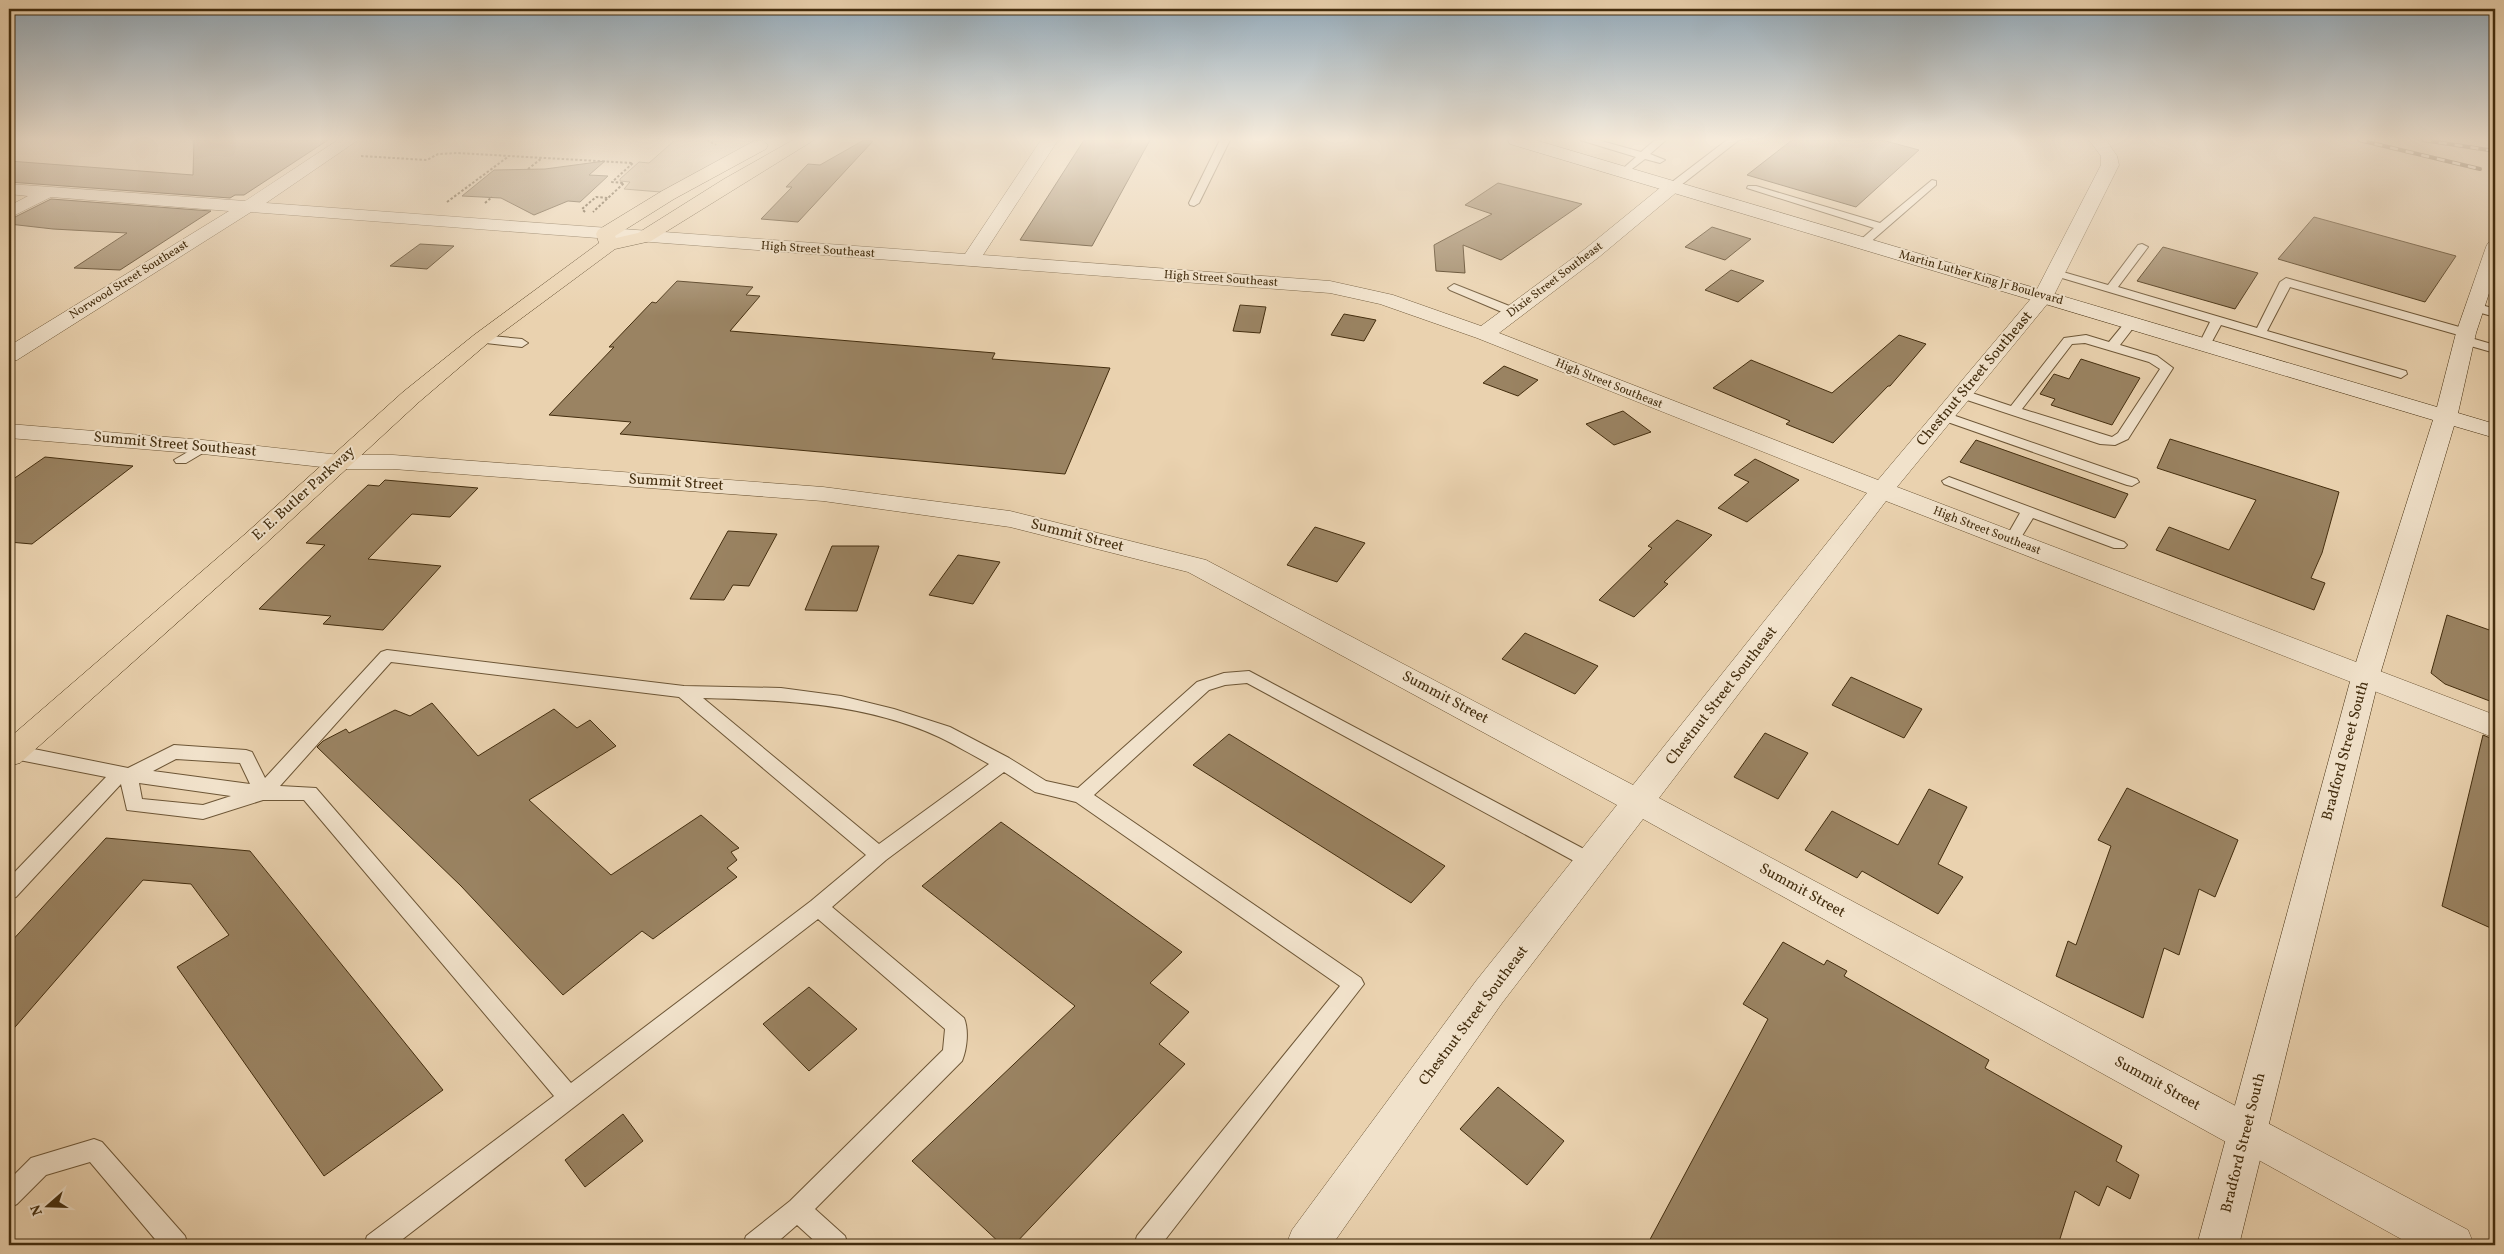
<svg xmlns="http://www.w3.org/2000/svg" width="2504" height="1254" viewBox="0 0 2504 1254" font-family="Vollkorn,serif">
<style>
.green{fill:#ceb694;stroke:#887251}
.building{fill:#9a8362;stroke:#432d0e}
.lines{fill:none;stroke-linecap:round;stroke-linejoin:round}
.lane-casing{stroke:#6d5636;stroke-width:2}
.street-casing{stroke:#6d5636;stroke-width:1}
.secondary-casing{stroke:#432d0e;stroke-width:1}
.highway-casing{stroke:#432d0e;stroke-width:1}
.path{stroke:#432d0e;stroke-width:2;stroke-dasharray:2.5 2;stroke-linecap:butt}
.lane{fill:#f1e2cb;fill-rule:evenodd}
.street{fill:#f1e2cb;fill-rule:evenodd}
.secondary{fill:#f1e2cb;fill-rule:evenodd}
.highway{fill:#ead2af;fill-rule:evenodd}
.rail-casing{stroke:#432d0e;stroke-width:4}
.rail{stroke:#f1e2cb;stroke-width:2.5;stroke-dasharray:8;stroke-linecap:butt}
.labels{text-anchor:middle;dominant-baseline:central;stroke-width:4;stroke-linejoin:round;paint-order:stroke}
.far-street-label{font-size:12px;fill:#432d0e;stroke:#f1e2cb}
.street-label{font-size:15px;fill:#432d0e;stroke:#f1e2cb}
</style>
<rect width="100%" height="100%" fill="#ead2af"/>
<filter id="stains"><feTurbulence type="fractalNoise" baseFrequency=".004" numOctaves="4"/><feColorMatrix values="0 0 0 0 .2 0 0 0 0 .09 0 0 0 0 .02 0 0 0 .5 -.17"/></filter>
<radialGradient id="worn" r=".72"><stop offset=".6" stop-color="#630" stop-opacity="0"/><stop offset="1" stop-color="#630" stop-opacity=".3"/></radialGradient>
<!-- green -->
<path class="green" d="M 675,140 L 758,140 L 661,192 L 624,189 L 630,182 L 620,181 L 620,179 L 639,162 L 649,163 Z"/>
<!-- building -->
<path class="building" d="M 194,140 L 328,140 L 244,195 L 235,195 L 230,198 L 9,182 L 9,161 L 193,175 Z
M 864,140 L 873,141 L 798,222 L 761,219 L 792,187 L 786,187 L 808,164 L 820,165 Z
M 1084,140 L 1150,140 L 1092,246 L 1020,240 Z
M 1792,140 L 1882,140 L 1919,150 L 1856,207 L 1747,175 Z
M 605,161 L 589,175 L 608,176 L 580,202 L 568,201 L 534,215 L 501,198 L 462,196 L 494,170 L 545,169 Z
M 1498,183 L 1582,204 L 1501,260 L 1463,245 L 1465,273 L 1436,271 L 1434,245 L 1492,214 L 1465,205 Z
M 51,199 L 211,211 L 120,270 L 74,268 L 127,233 L 53,229 L 9,224 L 9,220 Z
M 2314,217 L 2456,256 L 2425,302 L 2278,259 Z
M 1712,227 L 1751,239 L 1725,260 L 1685,247 Z
M 420,244 L 454,246 L 427,269 L 390,266 Z
M 2163,247 L 2258,273 L 2235,309 L 2137,281 Z
M 1731,270 L 1764,281 L 1738,302 L 1705,290 Z
M 677,281 L 753,287 L 746,295 L 760,296 L 730,331 L 995,353 L 992,359 L 1110,368 L 1065,474 L 620,434 L 631,422 L 549,415 L 614,347 L 609,347 L 652,302 L 656,303 Z
M 1240,305 L 1266,307 L 1260,333 L 1233,331 Z
M 1344,314 L 1376,320 L 1364,341 L 1331,335 Z
M 1899,335 L 1926,344 L 1890,386 L 1888,386 L 1833,443 L 1786,424 L 1790,421 L 1713,388 L 1751,360 L 1832,393 Z
M 2081,359 L 2140,378 L 2112,425 L 2051,405 L 2055,399 L 2040,394 L 2054,374 L 2069,379 Z
M 1504,366 L 1538,380 L 1518,396 L 1483,383 Z
M 1623,411 L 1651,432 L 1614,445 L 1586,424 Z
M 2170,439 L 2339,492 L 2322,553 L 2311,578 L 2325,583 L 2314,610 L 2156,550 L 2169,527 L 2229,550 L 2256,500 L 2157,468 Z
M 1976,440 L 2128,494 L 2115,518 L 1960,462 Z
M 45,457 L 133,466 L 32,544 L 9,542 L 9,482 Z
M 1755,459 L 1799,480 L 1747,522 L 1718,508 L 1749,482 L 1734,475 Z
M 385,480 L 478,488 L 450,517 L 412,514 L 368,559 L 441,566 L 383,630 L 323,624 L 331,616 L 259,609 L 325,545 L 306,543 L 368,485 L 379,486 Z
M 1677,520 L 1712,535 L 1664,582 L 1668,584 L 1634,617 L 1599,600 L 1652,548 L 1648,546 Z
M 1315,527 L 1365,543 L 1337,582 L 1287,565 Z
M 728,531 L 777,534 L 749,586 L 733,585 L 724,600 L 690,599 Z
M 832,546 L 879,546 L 857,611 L 805,610 Z
M 958,555 L 1000,562 L 973,604 L 929,595 Z
M 2447,615 L 2495,632 L 2495,703 L 2445,684 L 2431,673 Z
M 1525,633 L 1598,666 L 1575,694 L 1502,659 Z
M 1851,677 L 1922,709 L 1904,738 L 1832,705 Z
M 432,703 L 478,756 L 554,709 L 577,728 L 590,720 L 616,746 L 529,800 L 611,875 L 701,815 L 739,848 L 731,852 L 737,860 L 727,868 L 737,877 L 653,939 L 642,931 L 563,995 L 461,886 L 317,747 L 323,741 L 346,729 L 349,733 L 395,710 L 410,716 Z
M 1765,733 L 1808,753 L 1778,799 L 1734,777 Z
M 1229,734 L 1445,866 L 1411,903 L 1193,765 Z
M 2483,735 L 2495,740 L 2495,930 L 2442,906 Z
M 2127,788 L 2238,840 L 2215,897 L 2199,889 L 2179,955 L 2164,948 L 2143,1018 L 2056,976 L 2068,941 L 2076,945 L 2111,846 L 2098,840 Z
M 1929,789 L 1967,807 L 1938,864 L 1963,877 L 1938,914 L 1862,871 L 1857,878 L 1805,850 L 1832,811 L 1898,845 Z
M 1001,822 L 1182,952 L 1150,983 L 1189,1012 L 1159,1044 L 1185,1064 L 1014,1245 L 1002,1245 L 912,1161 L 1075,1006 L 922,886 Z
M 106,838 L 250,851 L 443,1090 L 324,1176 L 177,967 L 229,935 L 191,884 L 143,880 L 9,1034 L 9,944 Z
M 1783,942 L 1824,965 L 1827,960 L 1847,971 L 1844,976 L 1989,1060 L 1985,1068 L 2122,1146 L 2116,1161 L 2139,1175 L 2130,1199 L 2107,1186 L 2099,1206 L 2075,1191 L 2058,1245 L 1647,1245 L 1768,1019 L 1743,1004 Z
M 809,987 L 857,1029 L 809,1071 L 763,1024 Z
M 1498,1087 L 1564,1141 L 1527,1185 L 1460,1129 Z
M 623,1114 L 643,1141 L 585,1187 L 565,1160 Z"/>
<g class="lines">
<!-- lane casing -->
<g class="lane-casing">
<path id="lane" d="M 1220,140 L 1230,140 L 1199,203 L 1194,206 L 1190,205 L 1189,203 Z
M 1580,140 L 1598,140 L 1641,152 L 1655,140 L 1666,140 L 1650,154 L 1665,160 L 1660,163 L 1645,159 L 1624,175 L 1619,172 L 1636,157 Z
M 1727,140 L 1739,140 L 1676,189 L 1668,189 L 1668,185 Z
M 1932,180 L 1936,181 L 1936,185 L 1867,245 L 1863,246 L 1857,243 L 1874,228 L 1747,188 L 1748,186 L 1756,186 L 1880,223 Z
M 2142,244 L 2148,247 L 2118,287 L 2257,328 L 2280,282 L 2286,278 L 2470,330 L 2472,333 L 2470,336 L 2462,336 L 2290,287 L 2267,331 L 2406,371 L 2407,374 L 2401,378 L 2221,325 L 2209,347 L 2201,347 L 2199,344 L 2210,322 L 2052,275 L 2050,273 L 2056,270 L 2108,285 L 2138,245 Z
M 1454,284 L 1517,309 L 1519,312 L 1517,315 L 1509,315 L 1450,290 L 1448,288 Z
M 2475,303 L 2495,309 L 2495,317 L 2471,310 L 2469,307 L 2471,304 Z
M 2131,319 L 2137,323 L 2120,345 L 2157,356 L 2173,368 L 2128,439 L 2115,445 L 2100,444 L 1958,397 L 1956,394 L 1963,390 L 2011,406 L 2064,338 L 2086,335 L 2109,342 L 2127,320 ZM 2085,343 L 2149,362 L 2160,369 L 2118,433 L 2112,437 L 2022,409 L 2072,344 Z
M 481,335 L 522,339 L 528,343 L 522,347 L 477,342 L 475,339 Z
M 2464,336 L 2495,345 L 2495,353 L 2460,343 L 2458,340 L 2460,337 Z
M 1944,412 L 2137,479 L 2139,482 L 2132,486 L 2127,485 L 1939,419 L 1937,416 Z
M 203,443 L 210,447 L 208,450 L 186,463 L 176,463 L 174,460 Z
M 1949,477 L 2124,542 L 2127,545 L 2124,548 L 2114,548 L 2033,518 L 2017,544 L 2007,544 L 2004,541 L 2020,513 L 1944,484 L 1942,481 Z
M 387,650 L 684,686 L 781,688 L 841,696 L 894,709 L 950,727 L 1009,758 L 1046,781 L 1078,788 L 1197,682 L 1224,673 L 1249,671 L 1599,857 L 1602,862 L 1599,867 L 1592,870 L 1585,867 L 1247,683 L 1225,685 L 1209,690 L 1094,795 L 1361,978 L 1364,984 L 1161,1245 L 1134,1245 L 1137,1236 L 1340,986 L 1076,802 L 1035,792 L 1004,772 L 886,860 L 832,907 L 964,1018 C 969,1030 967,1049 962,1061 L 815,1209 L 845,1236 L 848,1245 L 819,1245 L 797,1225 L 774,1245 L 743,1245 L 746,1236 L 790,1201 L 943,1050 L 945,1029 L 818,919 L 395,1245 L 364,1245 L 367,1236 L 554,1096 L 304,800 L 263,800 L 203,819 L 127,810 L 121,784 L 16,897 L 9,899 L 9,878 L 106,777 L 9,758 L 9,744 L 128,768 L 174,745 L 246,750 L 252,752 L 265,778 L 381,652 ZM 391,662 L 679,697 L 866,855 L 811,901 L 571,1083 L 316,788 L 280,786 ZM 703,698 C 782,700 865,703 939,737 C 956,745 972,755 989,764 L 879,844 ZM 176,759 L 240,763 L 250,784 L 153,771 ZM 139,783 L 231,796 L 203,805 L 142,799 Z
M 94,1139 L 102,1142 L 185,1236 L 188,1245 L 160,1245 L 90,1162 L 46,1175 L 17,1204 L 9,1208 L 9,1180 L 31,1158 Z"/>
</g>
<!-- street casing -->
<g class="street-casing">
<path id="street" d="M 338,140 L 358,140 L 266,203 L 965,254 L 1041,140 L 1058,140 L 983,255 L 1330,281 L 1393,295 L 1481,326 L 1585,249 L 1666,183 L 1678,183 L 1681,187 L 1678,191 L 1599,257 L 1499,333 L 1878,480 L 2034,295 L 2101,165 L 2101,156 L 2089,140 L 2106,140 L 2117,156 L 2119,165 L 2053,297 L 1897,487 L 2495,715 L 2495,738 L 1886,501 L 1659,798 L 2468,1230 L 2474,1245 L 2412,1245 L 1643,819 L 1502,1003 L 1332,1245 L 1286,1245 L 1292,1230 L 1476,981 L 1617,805 L 1188,572 L 1010,527 L 823,501 L 393,469 L 340,469 L 203,454 L 9,438 L 9,424 L 203,440 L 340,455 L 393,455 L 823,487 L 1010,511 L 1206,560 L 1633,785 L 1867,493 L 1477,338 L 1380,304 L 1330,293 L 251,212 L 17,360 L 9,361 L 9,346 L 229,211 L 51,197 L 9,218 L 9,206 L 28,196 L 9,194 L 9,184 L 245,201 Z"/>
</g>
<!-- secondary casing -->
<g class="secondary-casing">
<path id="secondary" d="M 1508,140 L 1535,140 L 2437,407 L 2456,333 L 2486,247 L 2488,243 L 2495,241 L 2495,275 L 2476,333 L 2458,413 L 2495,424 L 2495,438 L 2454,426 L 2379,678 L 2239,1245 L 2197,1245 L 2351,678 L 2433,420 L 1510,144 Z"/>
</g>
<!-- highway casing -->
<g class="highway-casing">
<path id="highway" d="M 762,140 L 768,145 L 766,149 L 674,199 L 615,236 L 616,238 L 638,233 L 724,179 L 793,140 L 814,140 L 651,241 L 615,249 L 488,343 L 419,402 L 262,547 L 20,763 L 9,766 L 9,738 L 244,535 L 403,392 L 474,335 L 599,243 L 596,234 L 598,230 L 662,191 L 754,141 Z"/>
</g>
<!-- path -->
<path class="path" d="M 707,140 L 716,145
M 361,156 L 427,160 L 438,154 L 457,153 L 633,163 L 612,182 L 624,183 L 593,212
M 528,169 L 542,158
M 447,202 L 509,156
M 485,203 L 492,197
M 585,212 L 582,209 L 596,197 L 608,198"/>
<!-- lane -->
<use href="#lane" class="lane"/>
<!-- street -->
<use href="#street" class="street"/>
<!-- secondary -->
<use href="#secondary" class="secondary"/>
<!-- highway -->
<use href="#highway" class="highway"/>
<!-- rail casing -->
<g class="rail-casing">
<path id="rail" d="M 2359,140 L 2480,169
M 2423,140 L 2495,151"/>
</g>
<!-- rail -->
<use href="#rail" class="rail"/>
</g>
<!-- sky -->
<linearGradient id="sky" x2="0" y2="1"><stop stop-color="#92aabb"/><stop offset="0.44" stop-color="#f6ebdb"/><stop offset="1" stop-color="#f6ebdb" stop-opacity="0"/></linearGradient>
<rect width="2504" height="316" fill="url(#sky)"/>
<g class="labels">
<!-- far-street labels -->
<g class="far-street-label">
<text transform="translate(818 250) rotate(4)">High Street Southeast</text>
<text transform="translate(1981 278) rotate(16)">Martin Luther King Jr Boulevard</text>
<text transform="translate(1221 279) rotate(4)">High Street Southeast</text>
<text transform="translate(129 280) rotate(-32)">Norwood Street Southeast</text>
<text transform="translate(1555 280) rotate(-37)">Dixie Street Southeast</text>
<text transform="translate(1609 384) rotate(22)">High Street Southeast</text>
<text transform="translate(1987 531) rotate(21)">High Street Southeast</text>
</g>
<!-- street labels -->
<g class="street-label">
<text transform="translate(1975 379) rotate(-50)">Chestnut Street Southeast</text>
<text transform="translate(175 445) rotate(5)">Summit Street Southeast</text>
<text transform="translate(676 483) rotate(4)">Summit Street</text>
<text transform="translate(304 494) rotate(-42)">E. E. Butler Parkway</text>
<text transform="translate(1077 536) rotate(14)">Summit Street</text>
<text transform="translate(1722 696) rotate(-52)">Chestnut Street Southeast</text>
<text transform="translate(1445 698) rotate(28)">Summit Street</text>
<text transform="translate(2346 751) rotate(-75)">Bradford Street South</text>
<text transform="translate(1802 891) rotate(29)">Summit Street</text>
<text transform="translate(1474 1016) rotate(-53)">Chestnut Street Southeast</text>
<text transform="translate(2157 1084) rotate(29)">Summit Street</text>
<text transform="translate(2244 1143) rotate(-76)">Bradford Street South</text>
</g>
</g>
<!-- margin -->
<rect width="2504" height="1254" fill="none" stroke="#ead2af" stroke-width="30"/>
<rect x="10" y="10" width="2484" height="1234" fill="none" stroke="#432d0e" stroke-width="2.5"/>
<rect x="15" y="15" width="2474" height="1224" fill="none" stroke="#432d0e"/>
<!-- north arrow -->
<g transform="translate(48 1206) rotate(250)" stroke="#f1e2cb" stroke-width="4" paint-order="stroke">
<path d="M0-4L9 19L0 12L-9 19Z" fill="#432d0e"/>
<text y="-8" font-size="14" font-weight="bold" text-anchor="middle" fill="#432d0e">N</text>
</g>
<rect width="100%" height="100%" filter="url(#stains)"/>
<rect width="100%" height="100%" fill="url(#worn)"/>
</svg>
